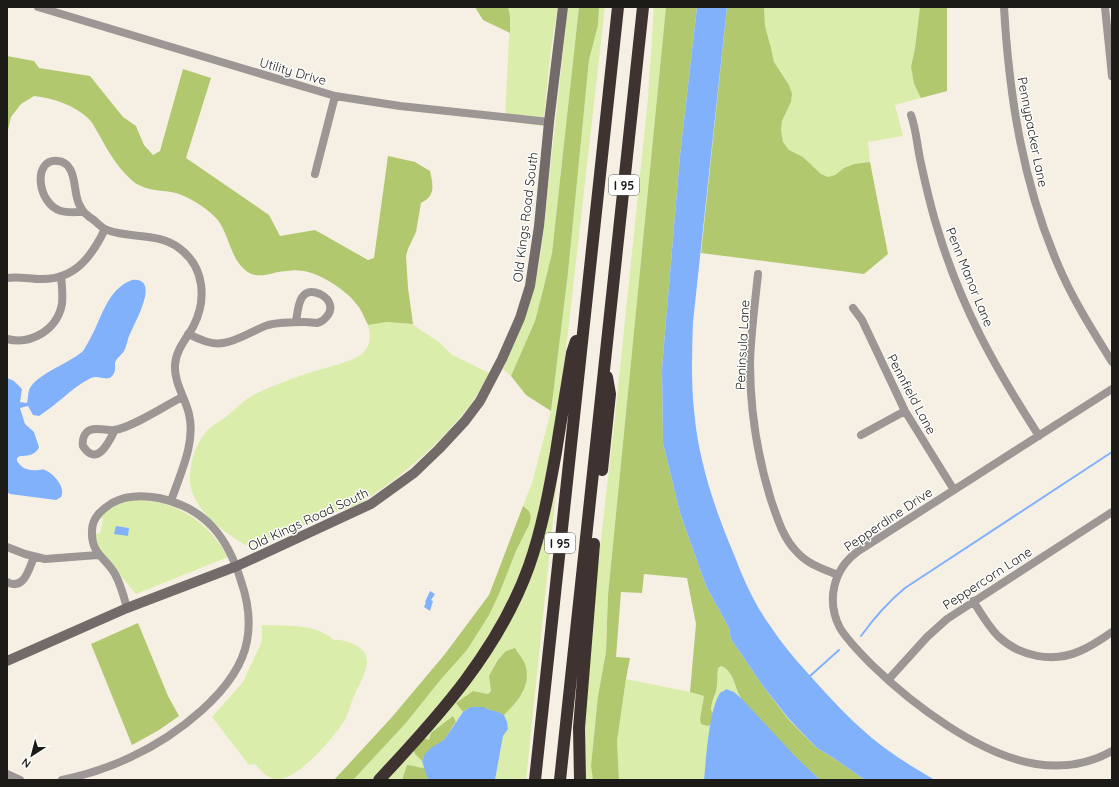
<svg xmlns="http://www.w3.org/2000/svg" width="1119" height="787" viewBox="0 0 1119 787" font-family="Quicksand,sans-serif">
<style>
.green{fill:#dbedab}
.forest{fill:#b1c86e}
.water{fill:#82b1fb}
.lines{fill:none;stroke-linecap:round;stroke-linejoin:round}
.stream{stroke:#82b1fb;stroke-width:2}
.street{stroke:#9c9695;stroke-width:8}
.secondary{stroke:#736a6a;stroke-width:10}
.highway{stroke:#3f3332;stroke-width:12}
.labels{text-anchor:middle;dominant-baseline:central;stroke-width:3;stroke-linejoin:round;paint-order:stroke}
.shield{fill:#fefefe;stroke:#605f5c;stroke-width:1}
.shield-label{font-size:12px;font-weight:bold;fill:#1d1b17}
.street-label{font-size:13px;fill:#1d1b17;stroke:#fefefe}
</style>
<rect width="100%" height="100%" fill="#f6f0e4"/>
<!-- green -->
<path class="green" d="M 508,7 L 558,7 L 551,48 L 543,126 L 505,121 L 510,16 Z
M 568,7 L 579,7 L 552,253 L 544,286 L 535,321 L 511,376 L 503,369 L 516,340 L 528,310 L 535,285 L 539,265 L 542,244 Z
M 599,7 L 605,7 L 563,376 L 555,429 L 532,543 L 508,604 L 468,672 L 389,762 L 371,780 L 353,780 L 405,724 L 442,678 L 467,650 L 499,594 L 516,551 L 529,525 L 529,511 L 523,506 L 532,483 L 551,411 L 568,273 L 589,60 L 598,25 Z
M 654,7 L 666,7 L 608,595 L 606,652 L 598,696 L 591,766 L 593,780 L 584,780 L 582,747 L 597,574 L 615,417 L 648,98 Z
M 764,7 L 920,7 L 915,48 L 911,67 L 914,84 L 921,98 L 895,105 L 903,136 L 868,142 L 870,162 L 854,164 L 844,168 L 835,175 L 828,177 L 821,174 L 803,157 L 789,150 L 783,142 L 781,130 L 782,121 L 791,102 L 789,85 L 774,62 L 771,48 L 765,26 Z
M 387,322 L 413,324 L 419,329 L 439,342 L 452,355 L 489,373 C 468,421 404,477 359,504 C 353,507 346,508 339,511 C 309,523 279,535 248,546 C 224,534 187,506 190,475 C 191,459 196,443 207,431 C 212,425 221,421 227,416 C 234,410 242,402 250,397 C 270,386 293,378 315,371 C 325,368 357,360 363,353 C 371,345 371,335 368,325 Z
M 558,472 L 526,780 L 495,780 L 503,736 L 508,729 L 504,715 L 523,693 L 527,674 L 489,676 L 491,691 L 488,694 L 473,691 L 466,696 L 461,710 L 463,712 L 456,722 L 452,716 L 429,740 L 424,738 L 496,642 Z
M 137,500 C 176,500 209,523 228,557 L 136,594 L 102,554 L 96,543 L 95,533 L 100,534 L 103,519 L 98,518 C 109,506 122,502 137,500 Z
M 262,625 C 282,626 319,623 333,640 C 339,639 347,641 353,644 C 379,655 362,678 354,696 C 351,703 349,711 346,718 C 336,735 296,784 274,779 C 266,777 260,770 255,764 L 249,765 L 212,717 L 243,682 L 262,641 Z
M 721,666 L 728,670 L 742,699 L 734,692 L 715,704 L 713,713 L 711,710 C 711,703 714,698 716,691 C 718,684 717,675 718,668 Z
M 626,679 L 690,692 L 704,696 L 700,719 L 708,726 L 711,724 L 704,780 L 619,780 L 617,741 Z
M 413,746 L 415,754 L 422,761 L 425,768 C 418,768 413,765 407,765 L 402,780 L 384,780 Z"/>
<!-- forest -->
<path class="forest" d="M 475,7 L 508,7 L 510,16 L 510,33 L 483,20 Z
M 579,7 L 599,7 L 598,25 L 589,60 L 568,273 L 551,411 L 526,395 L 511,376 L 535,321 L 544,286 L 552,253 Z
M 666,7 L 697,7 L 680,156 L 662,368 L 663,443 L 680,513 L 706,586 L 729,628 L 731,639 L 763,686 L 789,720 L 817,748 L 832,757 L 865,780 L 820,780 C 793,755 766,729 743,701 C 735,691 734,670 721,666 L 718,668 C 717,675 718,684 716,691 C 714,698 711,703 711,710 L 713,713 L 711,724 L 708,726 L 701,724 L 700,719 L 704,696 L 690,692 L 696,624 L 687,578 L 644,574 L 642,593 L 621,592 L 616,657 L 630,658 L 626,679 L 617,741 L 619,780 L 593,780 L 591,766 L 598,696 L 606,652 L 608,595 Z
M 727,7 L 764,7 L 765,26 L 771,48 L 774,62 L 789,85 L 792,94 L 791,102 L 782,121 L 781,130 L 783,142 L 789,150 L 803,157 L 821,174 L 828,177 L 835,175 L 844,168 L 854,164 L 870,162 L 888,254 L 864,274 L 701,253 Z
M 920,7 L 947,7 L 947,91 L 921,98 L 914,84 L 911,67 L 915,48 Z
M 7,56 L 34,61 L 39,68 L 90,76 L 123,117 L 136,126 L 144,145 L 153,155 L 160,151 L 183,69 L 211,78 L 186,158 L 269,215 L 280,236 L 315,230 L 368,260 L 374,258 L 388,156 L 415,162 L 430,171 C 433,185 436,196 421,203 L 416,232 L 408,249 L 406,256 L 408,288 L 413,324 L 387,322 L 368,325 C 365,319 362,311 358,306 C 348,291 320,273 303,271 C 298,270 292,270 287,271 C 272,271 258,282 244,269 C 229,256 229,231 215,217 C 205,207 189,197 176,193 C 163,190 147,191 135,183 C 121,172 110,155 102,140 C 98,133 94,125 89,119 C 74,105 53,98 34,96 L 21,104 L 11,117 L 7,134 Z
M 523,506 L 529,511 L 531,517 L 529,525 L 516,551 L 499,594 L 489,615 L 467,650 L 442,678 L 405,724 L 353,780 L 334,780 L 392,717 L 445,654 L 489,595 Z
M 138,623 L 168,696 L 179,716 L 159,730 L 132,745 L 91,644 Z
M 515,648 C 518,653 523,659 525,664 C 532,686 518,701 504,715 L 487,709 L 470,707 L 463,712 L 456,703 L 473,691 L 488,694 L 491,691 L 489,676 L 498,660 L 506,651 Z
M 453,716 L 456,722 C 451,728 448,736 443,741 C 434,750 429,746 422,761 L 415,754 L 413,749 L 424,738 L 429,740 L 431,733 Z
M 407,765 C 413,765 418,768 425,768 L 428,780 L 402,780 Z"/>
<!-- water -->
<path class="water" d="M 697,7 L 727,7 L 693,322 C 692,351 691,381 694,410 C 698,459 714,507 733,552 C 743,578 754,604 771,627 C 786,650 805,670 823,690 C 843,712 865,734 889,751 C 904,762 920,771 935,780 L 865,780 L 832,757 L 817,748 L 789,719 L 763,686 L 731,639 L 729,628 L 706,586 L 680,513 L 663,443 L 662,368 L 680,156 Z
M 132,280 C 163,277 132,326 128,339 C 127,343 126,347 124,351 C 122,355 116,358 115,363 C 115,368 116,373 111,377 C 106,381 98,375 91,378 C 71,388 57,405 39,416 L 33,415 L 28,406 L 20,408 L 25,424 L 34,432 L 39,447 C 36,455 28,456 20,456 L 17,458 L 17,461 C 22,469 29,471 38,470 C 41,470 42,469 45,470 C 54,474 66,487 61,497 L 56,500 L 10,494 L 7,492 L 7,378 L 14,381 L 22,389 L 20,402 L 27,403 C 28,399 28,394 29,390 C 35,375 69,363 82,352 C 85,349 87,344 90,339 C 101,320 107,289 132,280 Z
M 116,526 L 129,528 L 128,536 L 114,534 Z
M 430,591 L 435,594 L 431,600 L 433,601 L 430,611 L 424,607 L 426,602 L 425,602 Z
M 726,689 L 734,692 L 742,699 L 794,755 L 820,780 L 704,780 C 706,761 709,706 721,692 C 722,692 725,690 726,689 Z
M 470,707 L 484,707 L 487,709 L 498,712 L 504,715 L 507,722 L 508,729 L 503,736 L 495,780 L 428,780 L 422,761 L 425,754 L 431,748 L 444,740 L 463,712 Z"/>
<g class="lines">
<!-- stream -->
<path class="stream" d="M 861,636 C 874,618 888,602 905,588 L 1112,452
M 810,676 L 839,650"/>
<!-- street -->
<path class="street" d="M 38,7 L 335,96 L 400,106 L 549,122
M 1004,7 C 1009,96 1023,185 1059,267 C 1073,300 1093,331 1112,362
M 1105,7 L 1112,76
M 911,115 C 916,129 917,144 920,159 C 925,182 930,205 937,227 C 960,305 995,368 1039,436
M 315,174 L 335,96
M 82,212 C 76,212 68,213 61,211 C 37,204 32,158 58,161 C 63,161 68,165 70,169 C 76,179 74,193 79,204 C 83,213 87,215 95,221 C 98,224 102,228 107,230 C 131,239 158,232 179,248 C 205,267 207,300 193,327 C 186,339 176,350 175,365 C 174,383 185,397 189,414 C 196,443 180,474 171,501
M 758,274 C 755,303 751,333 750,362 C 750,409 757,455 771,500 C 777,517 783,538 796,551 C 807,564 823,569 838,575
M 7,278 C 18,276 30,279 41,279 C 75,280 92,256 105,229
M 853,308 L 862,320 L 905,411 L 954,490
M 188,334 C 200,339 210,345 223,343 C 239,341 253,330 268,325 C 280,322 293,322 305,322 C 309,322 314,323 317,323 C 325,321 332,312 330,305 C 329,300 324,296 320,294 C 299,285 298,308 296,322
M 7,339 C 31,345 57,330 62,304 C 63,295 62,285 61,276
M 1112,389 L 857,552 C 833,570 826,601 840,628 C 848,641 861,654 872,665 C 912,704 979,755 1036,764 C 1062,768 1089,764 1112,751
M 115,430 C 109,442 97,468 83,446 C 82,440 84,433 90,430 C 98,427 107,431 115,430 C 133,427 165,406 182,397
M 861,435 L 905,411
M 7,547 L 25,554 L 45,559 L 98,555
M 7,582 C 24,591 29,569 34,557
M 973,601 C 981,613 988,626 998,636 C 1020,657 1053,663 1080,651 C 1092,646 1102,639 1112,632
M 888,680 L 927,637 L 947,619 L 1112,512
M 7,774 L 20,780
M 62,780 C 86,775 110,767 131,757 C 174,737 238,691 247,641 C 251,620 248,601 241,581 C 228,538 206,508 159,498 C 143,495 126,495 112,503 C 101,510 92,518 92,531 C 91,554 105,557 115,574 C 121,585 124,597 127,608"/>
<!-- secondary -->
<path class="secondary" d="M 7,661 L 127,608 L 237,566 L 371,504 L 414,473 L 439,449 L 465,421 L 480,401 L 502,359 L 520,318 L 530,286 L 539,226 L 549,122 L 563,7"/>
<!-- highway -->
<path class="highway" d="M 602,470 L 610,394 L 607,377
M 379,780 C 439,716 499,650 529,566 C 542,529 549,491 556,452 C 561,419 567,386 572,353 L 576,341
M 535,780 L 618,7
M 560,780 L 643,7
M 580,780 L 579,728 L 594,544"/>
</g>
<g class="labels">
<!-- shield labels -->
<g class="shield">
<rect x="609" y="175" width="30" height="20" rx="3"/>
<rect x="545" y="533" width="30" height="20" rx="3"/>
</g>
<g class="shield-label">
<text x="624" y="185">I 95</text>
<text x="560" y="543">I 95</text>
</g>
<!-- street labels -->
<g class="street-label">
<text transform="translate(293 71) rotate(16)">Utility Drive</text>
<text transform="translate(1033 132) rotate(79)">Pennypacker Lane</text>
<text transform="translate(525 217) rotate(-83)">Old Kings Road South</text>
<text transform="translate(970 277) rotate(68)">Penn Manor Lane</text>
<text transform="translate(742 345) rotate(-87)">Peninsula Lane</text>
<text transform="translate(912 394) rotate(62)">Pennfield Lane</text>
<text transform="translate(308 519) rotate(-25)">Old Kings Road South</text>
<text transform="translate(888 519) rotate(-34)">Pepperdine Drive</text>
<text transform="translate(987 578) rotate(-33)">Peppercorn Lane</text>
</g>
</g>
<!-- border -->
<rect width="1119" height="787" fill="none" stroke="#1d1b17" stroke-width="16"/>
<!-- north arrow -->
<g transform="translate(32 755) rotate(216)" stroke="#fefefe" stroke-width="3" paint-order="stroke">
<path d="M0-3L7 15L0 10L-7 15Z" fill="#1d1b17"/>
<text y="-6" font-size="11" font-weight="bold" text-anchor="middle" fill="#1d1b17">N</text>
</g>
</svg>
